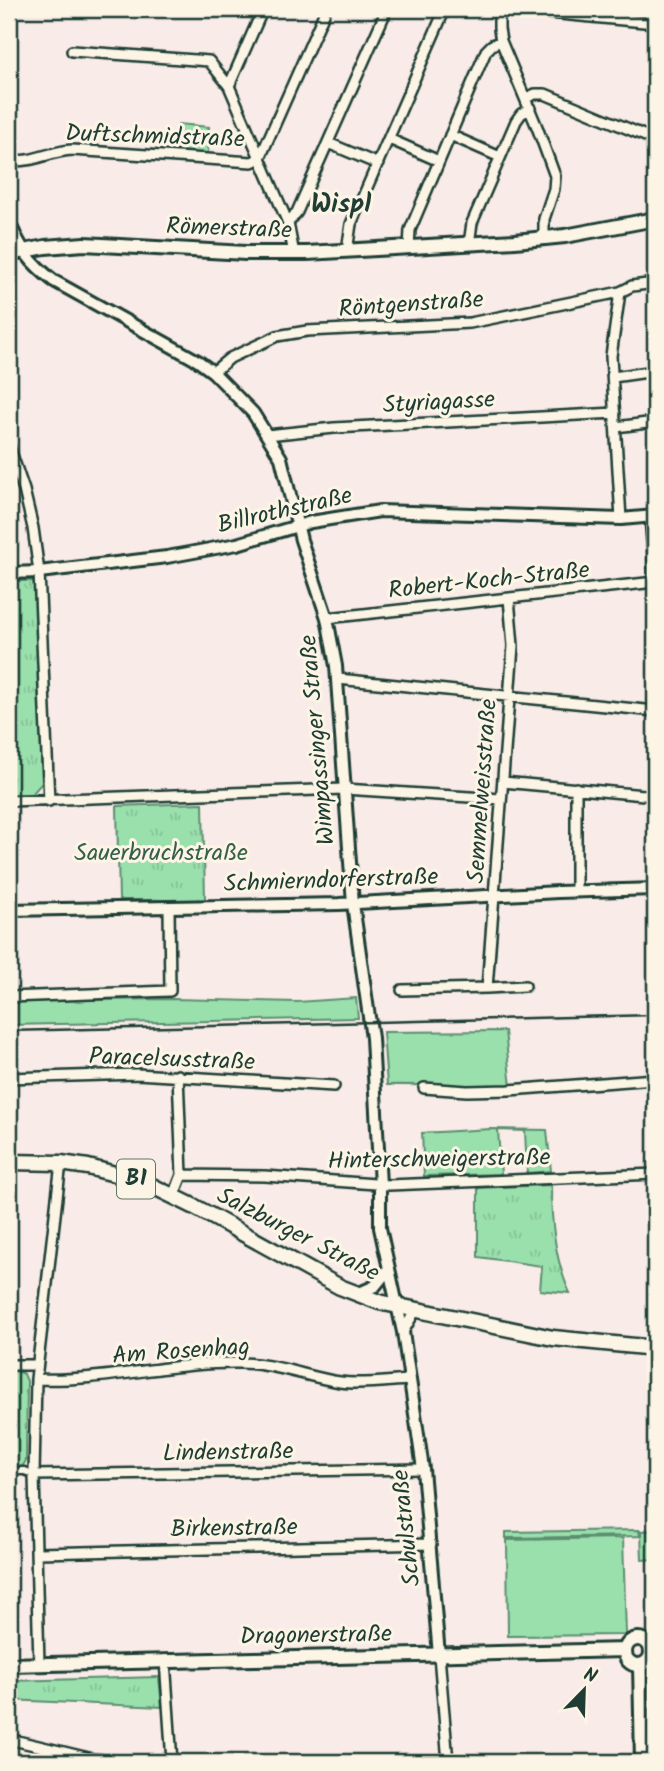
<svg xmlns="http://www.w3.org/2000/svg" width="664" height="1771" viewBox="0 0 664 1771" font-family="Kalam,sans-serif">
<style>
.green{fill:#9ae0ad;stroke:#5c8e70;stroke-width:2}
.park{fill:url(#park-tufts);stroke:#5c8e70;stroke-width:2}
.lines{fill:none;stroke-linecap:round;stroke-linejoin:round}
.pedestrian-casing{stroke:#1f3d34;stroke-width:11}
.minor-casing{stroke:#1f3d34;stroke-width:14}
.tertiary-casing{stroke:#1f3d34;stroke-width:16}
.secondary-casing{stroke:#1f3d34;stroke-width:18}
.primary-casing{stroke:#1f3d34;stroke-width:19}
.pedestrian{stroke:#fcf5e5;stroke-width:6}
.minor{stroke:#fcf5e5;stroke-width:9}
.tertiary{stroke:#fcf5e5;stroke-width:10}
.secondary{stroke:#fcf5e5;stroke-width:12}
.primary{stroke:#fcf5e5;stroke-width:14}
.rail{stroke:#1f3d34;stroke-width:2.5}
.labels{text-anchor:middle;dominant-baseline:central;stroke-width:6;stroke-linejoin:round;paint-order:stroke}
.shield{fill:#fcf5e5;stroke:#617469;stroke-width:2}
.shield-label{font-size:23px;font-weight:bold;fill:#1f3d34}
.street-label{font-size:24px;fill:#1f3d34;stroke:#fcf5e5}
.park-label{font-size:24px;fill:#385e4c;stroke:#fcf5e5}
.neighbourhood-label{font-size:26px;font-weight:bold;fill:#1f3d34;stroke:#fcf5e5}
</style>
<defs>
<pattern id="park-tufts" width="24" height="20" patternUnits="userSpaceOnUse" patternTransform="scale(1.75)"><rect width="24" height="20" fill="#9ae0ad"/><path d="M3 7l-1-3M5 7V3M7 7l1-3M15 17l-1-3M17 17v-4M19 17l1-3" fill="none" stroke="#84c195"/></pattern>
</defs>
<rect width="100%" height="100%" fill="#f9ebe7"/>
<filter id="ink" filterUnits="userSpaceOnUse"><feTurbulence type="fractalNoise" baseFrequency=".0143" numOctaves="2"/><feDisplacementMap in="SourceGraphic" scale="14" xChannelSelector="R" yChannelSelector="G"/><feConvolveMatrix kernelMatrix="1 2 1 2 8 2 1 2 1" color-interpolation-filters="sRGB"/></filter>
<g filter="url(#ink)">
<!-- green -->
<path class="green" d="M 178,124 L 209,127 L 208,156 L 176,154 Z
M 356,998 L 358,1018 L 9,1025 L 9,1001 L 174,999 L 297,1002 Z
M 505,1031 L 511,1087 C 469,1088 429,1084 387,1085 L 383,1032 Z
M 491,1129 L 547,1130 L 551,1171 L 527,1173 L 525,1131 L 498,1130 L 501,1174 L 424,1176 L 422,1133 Z
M 639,1530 L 640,1536 L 506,1538 L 506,1532 Z
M 655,1530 L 655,1559 L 642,1560 L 641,1531 Z
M 623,1538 L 626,1635 L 508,1636 L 507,1540 Z"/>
<!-- park -->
<path class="park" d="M 9,581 L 33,581 L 36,589 L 42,783 L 32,794 L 9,794 Z
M 203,803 L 205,900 L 119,900 L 117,806 Z
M 551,1185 C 551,1221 555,1261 570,1293 L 540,1290 L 542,1266 L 478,1257 L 478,1188 Z
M 16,1371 L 24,1374 L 27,1381 L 26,1461 L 21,1468 L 9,1469 L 9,1372 Z
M 159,1677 L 162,1707 L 9,1700 L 9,1681 Z"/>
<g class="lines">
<!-- pedestrian casing -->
<g class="pedestrian-casing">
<path id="pedestrian" d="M 9,1471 L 25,1471 L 34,1475"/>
</g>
<!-- minor casing -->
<g class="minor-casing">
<path id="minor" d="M 263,9 L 229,86 L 288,223 L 294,254
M 499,9 L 499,29 L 501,41 L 537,127 L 555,176 L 554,189 L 544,219 L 544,238
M 506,9 L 655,23
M 72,51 L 209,61 L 229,86
M 526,98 L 535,94 L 545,94 L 655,140
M 450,135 L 500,157
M 389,139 L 439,161
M 328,143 L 378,164
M 9,160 C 31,164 50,151 72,150 L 252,162 L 260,158 L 326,9
M 288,223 L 297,212 L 387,9
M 469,244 L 472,223 L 516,121 L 521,114 L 530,108
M 409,248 L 410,230 L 486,51 L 492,45 L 501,41
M 347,251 L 351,224 L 445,9
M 213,372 L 230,358 L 277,336 L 307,331 L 470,323 L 620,292
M 613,377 L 655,371
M 616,427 L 655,422
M 267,435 L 334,428 L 615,413
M 9,446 L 24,490 L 33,528 L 39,572 L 49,801
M 650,517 L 655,580
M 621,519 L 611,356 L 620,292 L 632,286 L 655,283
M 327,618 L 655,582
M 338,679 L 655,711
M 503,782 L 655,796
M 9,801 L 344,789 L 501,799
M 576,891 L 576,788
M 487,988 L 525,986
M 402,990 L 487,988 L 513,646 L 509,598
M 9,997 L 170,991 L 169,908
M 9,1078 L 137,1074 L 334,1086
M 424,1088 L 467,1091 L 509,1090 L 655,1079
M 182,1175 L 265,1176 L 389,1185 L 655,1174
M 174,1195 L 182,1175 L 178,1075
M 403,1332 L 415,1311
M 9,1365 L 37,1365
M 36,1379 C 104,1382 171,1362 240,1363 C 274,1363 307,1377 340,1382 C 363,1385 388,1381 410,1380
M 34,1475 L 423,1469
M 38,1553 L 431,1544
M 439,1655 L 448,1762
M 165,1660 L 172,1762
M 39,1664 L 34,1475 L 36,1379 L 61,1163
M 9,1739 L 93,1759 L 126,1762"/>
</g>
<!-- tertiary casing -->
<g class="tertiary-casing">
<path id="tertiary" d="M 9,222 C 21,249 30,263 54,281 L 198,361 L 213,372 L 253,413 L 281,458 L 301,540 L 327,618 L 336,666 L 353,904 L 372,1038 L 380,1185 L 380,1228 L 403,1332 L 423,1469 L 439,1655
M 9,573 L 39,572 L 167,557 L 237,544 L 311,522 L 380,511 L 621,519 L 655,516
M 9,910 L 339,904 L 558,892 L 655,889
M 357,1294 L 375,1286 L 388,1270"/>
</g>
<!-- secondary casing -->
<g class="secondary-casing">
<path id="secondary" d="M 9,254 L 45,247 L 84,244 L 246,253 L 307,253 L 515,241 L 565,236 L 655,219
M625 1652a13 13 0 1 1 26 0a13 13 0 1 1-26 0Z
M 9,1665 L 625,1650
M 640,1665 L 642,1762"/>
</g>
<!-- primary casing -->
<g class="primary-casing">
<path id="primary" d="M 9,1162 L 61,1163 L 88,1167 L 142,1181 L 195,1207 L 340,1287 L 379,1302 L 553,1338 L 655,1348"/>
</g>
<!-- pedestrian -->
<use href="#pedestrian" class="pedestrian"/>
<!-- minor -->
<use href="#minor" class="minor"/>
<!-- tertiary -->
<use href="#tertiary" class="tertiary"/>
<!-- secondary -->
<use href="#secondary" class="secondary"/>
<!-- primary -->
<use href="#primary" class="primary"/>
<!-- rail -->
<path class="rail" d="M 9,1031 L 655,1015"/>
</g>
</g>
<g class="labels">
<!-- shield labels -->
<rect class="shield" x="117" y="1159.5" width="38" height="39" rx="5"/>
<g class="shield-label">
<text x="136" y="1179">B1</text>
</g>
<!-- street labels -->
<g class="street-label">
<text transform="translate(155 137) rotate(2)">Duftschmidstraße</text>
<text transform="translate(229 229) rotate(2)">Römerstraße</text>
<text transform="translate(411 305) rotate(-4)">Röntgenstraße</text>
<text transform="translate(439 403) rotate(-3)">Styriagasse</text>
<text transform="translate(285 511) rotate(-13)">Billrothstraße</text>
<text transform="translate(489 581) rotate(-6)">Robert-Koch-Straße</text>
<text transform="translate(318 740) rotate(-95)">Wimpassinger Straße</text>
<text transform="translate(483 791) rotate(-86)">Semmelweisstraße</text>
<text transform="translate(331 881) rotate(-2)">Schmierndorferstraße</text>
<text transform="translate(172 1060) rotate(2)">Paracelsusstraße</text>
<text transform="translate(439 1160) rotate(-1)">Hinterschweigerstraße</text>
<text transform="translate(298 1235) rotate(27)">Salzburger Straße</text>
<text transform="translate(181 1352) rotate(-4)">Am Rosenhag</text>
<text transform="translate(228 1453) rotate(-1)">Lindenstraße</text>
<text transform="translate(407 1528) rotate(-96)">Schulstraße</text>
<text transform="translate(234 1529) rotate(-1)">Birkenstraße</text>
<text transform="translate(316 1636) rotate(-1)">Dragonerstraße</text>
</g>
<!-- park labels -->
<g class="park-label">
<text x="161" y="853">Sauerbruchstraße</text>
</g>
<!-- neighbourhood labels -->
<g class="neighbourhood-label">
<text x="341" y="205">Wispl</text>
</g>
</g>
<!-- margin -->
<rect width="664" height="1771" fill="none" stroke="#fcf5e5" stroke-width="35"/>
<rect x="18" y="18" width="629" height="1736" fill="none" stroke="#1f3d34" stroke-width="2.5" filter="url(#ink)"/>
<!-- north arrow -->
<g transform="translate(584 1690) rotate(23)" stroke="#fcf5e5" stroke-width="5" paint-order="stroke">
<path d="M0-5L12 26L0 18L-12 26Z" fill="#1f3d34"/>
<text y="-10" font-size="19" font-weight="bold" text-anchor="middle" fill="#1f3d34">N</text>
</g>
</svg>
